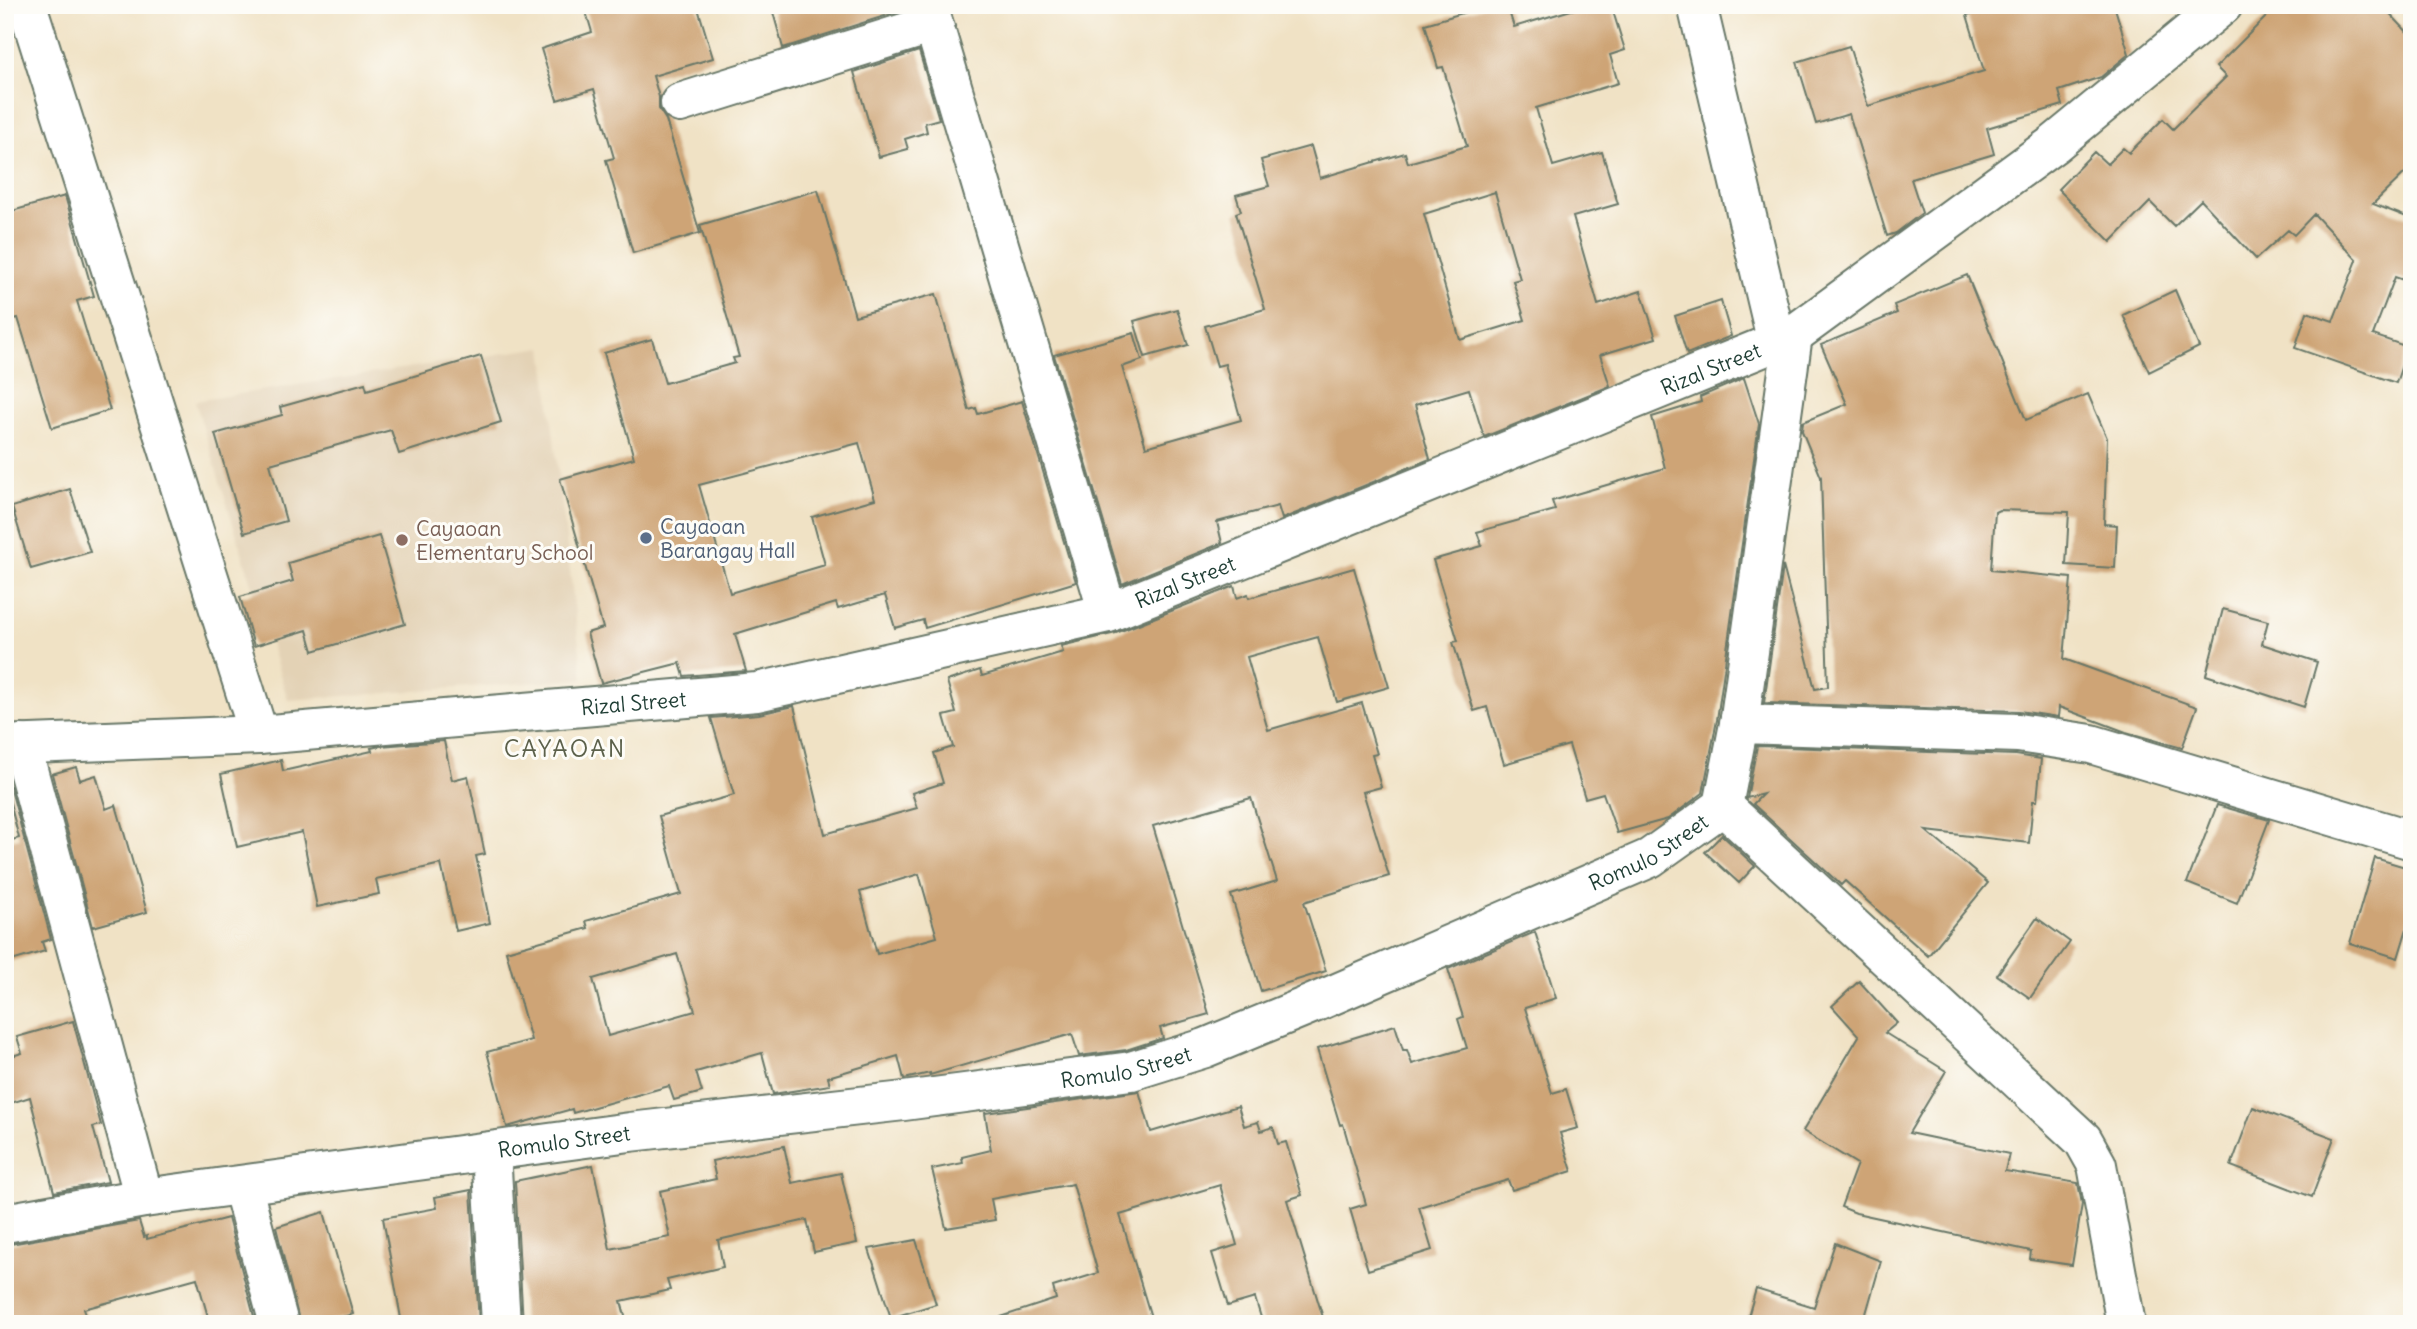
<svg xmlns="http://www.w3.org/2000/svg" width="2417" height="1329" viewBox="0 0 2417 1329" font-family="Delius,sans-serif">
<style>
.built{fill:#e3d2b5}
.building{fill:#cea476;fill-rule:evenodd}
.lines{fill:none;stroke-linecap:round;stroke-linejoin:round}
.street-casing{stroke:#687767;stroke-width:42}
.secondary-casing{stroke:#687767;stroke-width:42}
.street{stroke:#fff;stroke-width:38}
.secondary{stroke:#fff;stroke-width:38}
.service-dot{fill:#5c6f8a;stroke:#fdfcf7;stroke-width:2.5}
.education-dot{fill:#8d6e63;stroke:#fdfcf7;stroke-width:2.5}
.labels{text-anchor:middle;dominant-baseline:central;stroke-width:6;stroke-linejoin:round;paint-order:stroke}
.street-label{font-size:21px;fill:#1f3d34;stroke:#fdfcf7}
.service-label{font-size:21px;fill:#4e5e75;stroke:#fdfcf7;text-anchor:start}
.education-label{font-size:21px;fill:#785e54;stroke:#fdfcf7;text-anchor:start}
.quarter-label{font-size:24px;letter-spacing:2px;fill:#5c614b;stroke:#fdfcf7}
</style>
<rect width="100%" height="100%" fill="#fdfcf7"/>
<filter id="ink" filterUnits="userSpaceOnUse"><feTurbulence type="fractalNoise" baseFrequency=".0143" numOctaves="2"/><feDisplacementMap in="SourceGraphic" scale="14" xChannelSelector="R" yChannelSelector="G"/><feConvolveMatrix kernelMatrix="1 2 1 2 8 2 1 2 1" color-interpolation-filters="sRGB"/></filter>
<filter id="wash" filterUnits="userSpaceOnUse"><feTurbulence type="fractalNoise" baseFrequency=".00686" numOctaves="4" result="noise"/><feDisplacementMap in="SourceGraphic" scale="28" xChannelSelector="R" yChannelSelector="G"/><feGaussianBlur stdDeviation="1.57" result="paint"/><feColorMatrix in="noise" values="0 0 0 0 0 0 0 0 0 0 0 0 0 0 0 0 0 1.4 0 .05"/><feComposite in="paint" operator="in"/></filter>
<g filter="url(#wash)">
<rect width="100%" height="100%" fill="#f0e2c5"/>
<!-- built -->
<path class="built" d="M 543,347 L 583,679 L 288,700 L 195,401 Z"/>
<g id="blocks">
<!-- building -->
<path class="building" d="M 584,5 L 697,5 L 713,58 L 653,76 L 659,97 L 659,109 L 666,120 L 700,233 L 633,253 L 606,160 L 614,158 L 594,89 L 557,100 L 541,49 L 592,32 Z
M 771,5 L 907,5 L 907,9 L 783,48 Z
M 1490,5 L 1507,5 L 1514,27 L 1588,5 L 1611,5 L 1625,50 L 1610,55 L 1618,83 L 1536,108 L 1553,166 L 1602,152 L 1618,204 L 1573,217 L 1598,305 L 1641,291 L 1656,338 L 1600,355 L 1610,386 L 1484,437 L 1469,389 L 1415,405 L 1430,459 L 1282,519 L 1278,506 L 1217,522 L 1222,543 L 1122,584 L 1054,355 L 1134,333 L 1142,360 L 1122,367 L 1146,447 L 1241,420 L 1225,364 L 1217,366 L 1205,326 L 1265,309 L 1236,213 L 1241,211 L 1236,195 L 1269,186 L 1261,160 L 1311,146 L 1320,178 L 1405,153 L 1408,163 L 1467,146 L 1443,67 L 1438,68 L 1425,24 ZM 1495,192 L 1520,279 L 1513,281 L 1525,320 L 1460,340 L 1424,214 Z
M 1999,5 L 2114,5 L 2129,54 L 2101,77 L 2059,91 L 2063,105 L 1987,128 L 1994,154 L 1911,179 L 1922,213 L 1896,233 L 1887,236 L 1849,114 L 1816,124 L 1797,62 L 1849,46 L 1868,106 L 1984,71 L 1967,15 Z
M 2278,5 L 2382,5 L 2412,37 L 2412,166 L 2373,204 L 2412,219 L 2412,283 L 2395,277 L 2373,335 L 2408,347 L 2396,383 L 2295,348 L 2307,312 L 2333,321 L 2357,260 L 2314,214 L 2294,235 L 2288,230 L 2256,259 L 2201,200 L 2174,226 L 2150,202 L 2111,242 L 2058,189 L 2094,152 L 2107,164 L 2123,148 L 2129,153 L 2163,119 L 2173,129 L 2226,77 L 2216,67 Z
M 919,51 L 939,119 L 925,123 L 927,132 L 905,139 L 908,149 L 879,157 L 854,72 Z
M 818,190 L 855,316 L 936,294 L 969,410 L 976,408 L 978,414 L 1022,401 L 1076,582 L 925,628 L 923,620 L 895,628 L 885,595 L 838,609 L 836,603 L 735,634 L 746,671 L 684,676 L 680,663 L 601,683 L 587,633 L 603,628 L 560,479 L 634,458 L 604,353 L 652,339 L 665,383 L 735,363 L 733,358 L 739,357 L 700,225 ZM 859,443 L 875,499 L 812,517 L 825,565 L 730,593 L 699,485 Z
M 65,196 L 94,296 L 77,301 L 110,410 L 52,428 L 18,318 L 5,321 L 5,213 Z
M 1967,275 L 2026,420 L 2088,394 L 2107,438 L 2104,524 L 2117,525 L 2115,568 L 2066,565 L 2069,512 L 1999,510 L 1995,512 L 1991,570 L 2071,578 L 2064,659 L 2197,707 L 2182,748 L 2126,732 L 2059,707 L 2058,717 L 2019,711 L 1764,703 L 1783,566 L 1815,689 L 1828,687 L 1821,477 L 1802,431 L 1803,422 L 1847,404 L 1821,345 L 1897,313 L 1894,305 Z
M 2175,290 L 2199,347 L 2149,372 L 2123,315 Z
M 1721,301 L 1731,336 L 1687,354 L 1675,316 Z
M 1177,309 L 1188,345 L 1145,357 L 1134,321 Z
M 481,356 L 501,422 L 399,454 L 391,430 L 270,464 L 286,521 L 244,533 L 215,434 L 282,415 L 280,407 L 365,383 L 367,390 Z
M 1744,378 L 1759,424 L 1717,720 L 1703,793 L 1668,819 L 1617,833 L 1603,793 L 1585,798 L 1569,745 L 1504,764 L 1487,707 L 1474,711 L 1453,642 L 1458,641 L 1433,560 L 1482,546 L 1477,532 L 1555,510 L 1552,501 L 1665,468 L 1652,417 L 1701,402 L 1700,397 Z
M 70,489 L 90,552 L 31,569 L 12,507 Z
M 379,536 L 405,624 L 313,651 L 307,630 L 254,646 L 240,597 L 293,581 L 288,563 Z
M 1354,568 L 1389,687 L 1337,702 L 1318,637 L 1247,657 L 1268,730 L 1362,703 L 1377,754 L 1372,755 L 1381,787 L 1363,792 L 1389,876 L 1304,902 L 1326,971 L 1261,991 L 1231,895 L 1277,881 L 1251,798 L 1153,826 L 1209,1014 L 1160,1028 L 1163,1038 L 1126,1050 L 1079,1056 L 1072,1034 L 930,1075 L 930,1073 L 904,1079 L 898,1056 L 828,1077 L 830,1085 L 773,1094 L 762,1053 L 696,1072 L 702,1092 L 674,1100 L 669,1086 L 573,1113 L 572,1109 L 507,1127 L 487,1052 L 531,1040 L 506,951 L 588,928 L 586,921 L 681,894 L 659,816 L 734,795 L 711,718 L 759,714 L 794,706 L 825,834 L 917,808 L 912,793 L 943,783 L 934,753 L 953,747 L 944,716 L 956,713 L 947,681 L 980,670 L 982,676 L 1063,652 L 1061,646 L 1116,633 L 1234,586 L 1237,598 L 1248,594 L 1249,598 ZM 919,874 L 937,937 L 877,954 L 860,892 ZM 677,954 L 695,1011 L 608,1036 L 593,979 Z
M 2223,609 L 2268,621 L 2262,644 L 2317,662 L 2304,707 L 2206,675 Z
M 444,741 L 452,780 L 468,776 L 485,854 L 476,856 L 490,923 L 456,931 L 441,864 L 376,879 L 379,894 L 317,907 L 302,832 L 237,847 L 221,774 L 281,760 L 283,771 L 372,751 L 371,748 L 380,746 Z
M 1757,746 L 2016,755 L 2041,759 L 2037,801 L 2033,801 L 2029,843 L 1926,831 L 1988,883 L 1928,956 L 1845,881 L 1841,885 L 1753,804 L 1763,794 L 1747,798 Z
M 76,767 L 80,780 L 96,775 L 106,809 L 116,805 L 147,912 L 93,927 L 52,774 Z
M 10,786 L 51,939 L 42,942 L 45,951 L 5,963 L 5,842 L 19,838 L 6,787 Z
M 2217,805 L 2269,820 L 2237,903 L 2187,883 Z
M 1722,835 L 1755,866 L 1739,883 L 1705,852 Z
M 2375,858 L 2412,869 L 2412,912 L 2398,958 L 2350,943 Z
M 2037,918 L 2070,942 L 2030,998 L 1997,975 Z
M 1535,932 L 1556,998 L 1525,1008 L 1552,1093 L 1566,1089 L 1578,1128 L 1560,1133 L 1572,1171 L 1512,1190 L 1508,1180 L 1419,1207 L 1432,1250 L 1368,1270 L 1350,1209 L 1366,1204 L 1343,1124 L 1340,1125 L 1317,1049 L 1395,1025 L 1403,1050 L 1407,1050 L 1412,1064 L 1467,1048 L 1458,1019 L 1463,1017 L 1448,969 Z
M 1859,981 L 1897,1023 L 1885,1033 L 1946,1071 L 1909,1133 L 2009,1154 L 2005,1171 L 2078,1183 L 2082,1204 L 2072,1265 L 2030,1259 L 2031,1251 L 1856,1213 L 1841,1207 L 1857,1164 L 1803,1131 L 1859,1036 L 1832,1006 Z
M 73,1021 L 101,1125 L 93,1127 L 108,1182 L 54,1192 L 30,1097 L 5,1105 L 5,1058 L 22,1053 L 17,1037 Z
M 1139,1091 L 1151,1132 L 1238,1106 L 1244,1126 L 1258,1122 L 1261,1131 L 1273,1127 L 1278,1144 L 1286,1142 L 1302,1195 L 1287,1200 L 1325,1324 L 1263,1324 L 1255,1298 L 1228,1306 L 1212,1253 L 1237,1245 L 1220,1185 L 1120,1215 L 1153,1324 L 1002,1324 L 1001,1317 L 1056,1299 L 1053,1287 L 1098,1273 L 1073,1184 L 991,1199 L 995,1220 L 946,1228 L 932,1169 L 963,1163 L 962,1157 L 991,1150 L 985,1113 Z
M 2253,1107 L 2334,1138 L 2312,1197 L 2231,1166 Z
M 784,1146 L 792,1183 L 841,1173 L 857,1243 L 814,1252 L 807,1220 L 718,1240 L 723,1267 L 667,1280 L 670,1290 L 621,1301 L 626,1320 L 609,1324 L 523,1324 L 515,1181 L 593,1165 L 610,1249 L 670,1237 L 660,1191 L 716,1179 L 712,1161 Z
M 471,1190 L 479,1324 L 402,1324 L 383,1218 L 437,1208 L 435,1197 Z
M 324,1212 L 353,1314 L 317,1324 L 300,1324 L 276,1227 Z
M 228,1218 L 256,1324 L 210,1324 L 197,1278 L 84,1309 L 89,1324 L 5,1324 L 5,1245 L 139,1221 L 144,1237 L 147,1236 L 147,1239 Z
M 916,1240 L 936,1304 L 891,1318 L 869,1249 Z
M 1835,1243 L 1881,1261 L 1863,1324 L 1746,1324 L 1756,1289 L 1814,1307 Z"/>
</g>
</g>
<g filter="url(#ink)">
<use href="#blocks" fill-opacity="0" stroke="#687767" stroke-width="2"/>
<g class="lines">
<!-- street casing -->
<g class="street-casing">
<g id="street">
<path d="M 27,5 L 259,735"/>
<path d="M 928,5 L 1108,613"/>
<path d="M 1697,5 L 1777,343"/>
<path d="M 680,103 L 933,24"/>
<path d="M 1739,724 L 2018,733 L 2091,744 L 2412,840"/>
<path d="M 21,744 L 144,1198"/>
<path d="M 1723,806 L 2083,1140 L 2097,1165 L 2126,1324"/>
<path d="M 491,1152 L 501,1324"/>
<path d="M 242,1185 L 279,1324"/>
<path id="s1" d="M 5,1223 L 144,1198 L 630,1132 L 904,1101 L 1131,1071 L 1205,1048 L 1314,1003 L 1650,858 L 1723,806 L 1739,724 L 1793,335"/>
</g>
</g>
<!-- secondary casing -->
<g class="secondary-casing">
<g id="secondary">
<path id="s2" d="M 5,745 L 259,735 L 757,692 L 1108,613 L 1793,335 L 2054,144 L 2223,5"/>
</g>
</g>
<!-- street -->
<use href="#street" class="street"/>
<!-- secondary -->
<use href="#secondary" class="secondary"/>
</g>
</g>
<!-- markers -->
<circle class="service-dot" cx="646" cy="538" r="7"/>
<circle class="education-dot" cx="402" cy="540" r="7"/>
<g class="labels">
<!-- street labels -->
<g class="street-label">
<text stroke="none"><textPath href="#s2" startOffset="1764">Rizal Street</textPath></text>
<text stroke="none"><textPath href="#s2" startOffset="1197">Rizal Street</textPath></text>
<text stroke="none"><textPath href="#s2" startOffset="630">Rizal Street</textPath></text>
<text stroke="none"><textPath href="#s1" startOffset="1699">Romulo Street</textPath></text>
<text stroke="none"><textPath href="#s1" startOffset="1132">Romulo Street</textPath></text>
<text stroke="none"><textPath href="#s1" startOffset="565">Romulo Street</textPath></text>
</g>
<!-- service labels -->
<g class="service-label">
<text x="660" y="526">Cayaoan<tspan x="660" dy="24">Barangay Hall</tspan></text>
</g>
<!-- education labels -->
<g class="education-label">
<text x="416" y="528">Cayaoan<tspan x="416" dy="24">Elementary School</tspan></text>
</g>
<!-- quarter labels -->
<g class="quarter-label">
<text x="565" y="748">CAYAOAN</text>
</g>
</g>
<!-- margin -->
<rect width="2417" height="1329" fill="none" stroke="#fdfcf7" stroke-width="28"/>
</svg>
